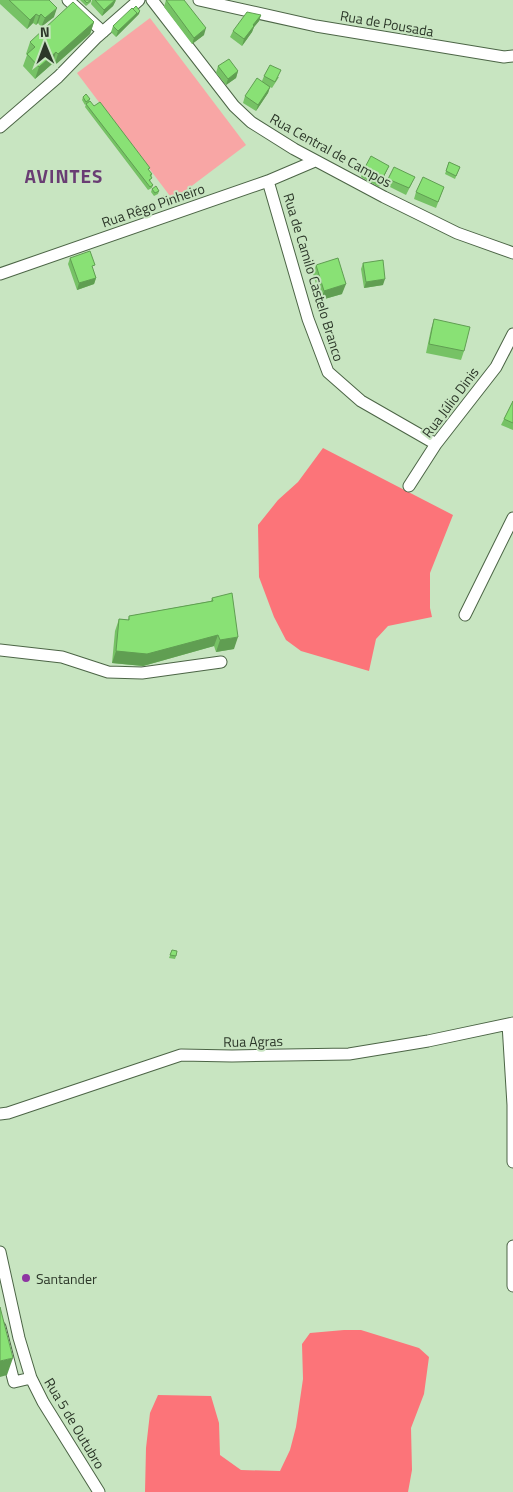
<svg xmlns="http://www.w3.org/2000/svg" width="513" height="1492" viewBox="0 0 513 1492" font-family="'Titillium Web',sans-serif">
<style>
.green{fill:#f8a6a5}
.forest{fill:#fc7479}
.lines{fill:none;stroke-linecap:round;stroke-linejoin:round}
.minor-casing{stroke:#4c6546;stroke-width:13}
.minor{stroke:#fff;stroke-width:11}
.wall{fill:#76c265}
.shaded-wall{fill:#609e52}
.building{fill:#89e175;stroke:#609e52}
.poi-dot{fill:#8e35a2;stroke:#c8e5c1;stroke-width:2}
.labels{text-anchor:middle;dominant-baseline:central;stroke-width:4;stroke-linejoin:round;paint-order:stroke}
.street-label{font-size:14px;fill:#2c3729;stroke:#c8e5c1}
.poi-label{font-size:14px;fill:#2c3729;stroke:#c8e5c1;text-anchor:start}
.district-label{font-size:19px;font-weight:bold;letter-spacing:1px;fill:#693d73;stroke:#c8e5c1}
</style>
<rect width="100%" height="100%" fill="#c8e5c1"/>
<!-- green -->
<path class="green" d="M 150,18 L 246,145 L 173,200 L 77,73 Z"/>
<!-- forest -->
<path class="forest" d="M 323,448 L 453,515 L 430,573 L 430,608 L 432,617 L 388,626 L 376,639 L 369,671 L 301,651 L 286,640 L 274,617 L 259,577 L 258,525 L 278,500 L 298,482 Z
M 344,1330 L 361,1330 L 419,1348 L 429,1357 L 424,1394 L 411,1428 L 412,1470 L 408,1492 L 145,1492 L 146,1448 L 150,1413 L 158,1395 L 211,1396 L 219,1423 L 220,1455 L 241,1470 L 280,1471 L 290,1450 L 296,1427 L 303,1379 L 302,1344 L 310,1333 Z"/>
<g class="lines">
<!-- minor casing -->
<g class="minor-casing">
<path id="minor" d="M 68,0 L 103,32
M 152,0 L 234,106 L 251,122 L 294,149 L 384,197 L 457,233 L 513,253
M 199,0 L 316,26 L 504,57 L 513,56
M 0,127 L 58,77 L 97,37 L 139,0
M 268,181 L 308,319 L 328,372 L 361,401 L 436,444
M 0,274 L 268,181 L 315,161
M 409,486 L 436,444 L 496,367 L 513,334
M 465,615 L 513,518
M 0,650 L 62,657 L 108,672 L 142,673 L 221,662
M 508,1024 L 513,1105 L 513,1162
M 0,1114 L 8,1113 L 181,1055 L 232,1056 L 349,1054 L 428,1041 L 513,1023
M 513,1246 L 513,1286
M 0,1252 L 19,1338 L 31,1378 L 43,1402 L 99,1492
M 0,1327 L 14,1382 L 31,1378"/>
</g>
<!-- minor -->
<use href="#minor" class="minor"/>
</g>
<!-- wall -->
<path class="wall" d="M 0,0 L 49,0 L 54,17 L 41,27 L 38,23 L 36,25 L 33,23 L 27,29 L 0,4 Z
M 80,0 L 91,0 L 91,2 L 86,6 Z
M 92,0 L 116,0 L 113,6 L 102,16 L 91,4 Z
M 166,0 L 204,35 L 192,44 L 164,7 Z
M 139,14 L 116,37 L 111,32 L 113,26 Z
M 261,15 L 259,21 L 254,27 L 252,32 L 242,46 L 230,37 L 233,31 Z
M 94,22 L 90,34 L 54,66 L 52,64 L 35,79 L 23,66 L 27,55 L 26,54 L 30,42 Z
M 218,66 L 238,71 L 236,78 L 226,85 L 216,73 Z
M 264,76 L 279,77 L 272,88 L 270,87 L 268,93 L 256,111 L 243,103 L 245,96 L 262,81 Z
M 83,97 L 90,99 L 89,102 L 94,106 L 149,171 L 152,174 L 150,182 L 153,185 L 152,188 L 148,190 L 85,107 L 86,104 L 85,105 L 82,100 Z
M 449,162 L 460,167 L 455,179 L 445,174 Z
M 389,166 L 386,172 L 379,187 L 361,177 L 363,171 Z
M 388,179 L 412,183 L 406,195 L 386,185 Z
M 444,187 L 436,208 L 414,199 L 416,192 Z
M 152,189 L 159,191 L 158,194 L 154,196 L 151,192 Z
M 160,198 L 167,200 L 166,203 L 163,206 L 159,202 Z
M 70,258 L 93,270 L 96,278 L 94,284 L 77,290 L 68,264 Z
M 363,263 L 383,285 L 364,288 L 361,269 Z
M 316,265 L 342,294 L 321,300 L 313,274 Z
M 434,319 L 464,351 L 461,360 L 426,353 L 431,329 Z
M 513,401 L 513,430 L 501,425 Z
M 212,598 L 234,649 L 216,652 L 214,646 L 143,666 L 112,663 L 115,631 L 119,619 L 128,620 L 129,616 L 211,601 Z
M 172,950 L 176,956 L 175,959 L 169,958 Z"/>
<!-- shaded-wall -->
<path class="shaded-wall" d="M 116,0 L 113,6 L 102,16 L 104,10 Z
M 57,8 L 54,17 L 41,27 L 45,18 Z
M 140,11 L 139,14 L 116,37 L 118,31 L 137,13 Z
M 36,14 L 33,23 L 27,29 L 30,20 Z
M 41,14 L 38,23 L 36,25 L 39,16 Z
M 261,15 L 259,21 L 254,27 L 252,32 L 242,46 L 244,39 L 253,25 Z
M 94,22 L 90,34 L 54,66 L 58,54 Z
M 206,28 L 204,35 L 192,44 L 194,38 Z
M 56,52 L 52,64 L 35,79 L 39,67 Z
M 238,71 L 236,78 L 226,85 L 228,79 Z
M 270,87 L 268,93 L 256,111 L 258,105 Z
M 389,166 L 386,172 L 379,187 L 381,181 Z
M 96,278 L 94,284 L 77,290 L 79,283 Z
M 385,279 L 383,285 L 364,288 L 366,282 Z
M 346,284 L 342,294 L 321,300 L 324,291 Z
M 218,635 L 214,646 L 143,666 L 112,663 L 116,651 Z
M 238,637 L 234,649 L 216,652 L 220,640 Z
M 13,1358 L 7,1375 L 0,1377 L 0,1361 Z"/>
<!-- building -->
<path class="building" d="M 9,0 L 49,0 L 57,8 L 45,18 L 41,14 L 39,16 L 36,14 L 30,20 Z
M 84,0 L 91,0 L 87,3 Z
M 95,0 L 115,0 L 104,10 Z
M 166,0 L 184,0 L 206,28 L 194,38 Z
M 73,2 L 94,22 L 58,54 L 56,52 L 39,67 L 27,54 L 35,47 L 30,42 Z
M 136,6 L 140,11 L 135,16 L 137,13 L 133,9 Z
M 132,8 L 137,13 L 118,31 L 113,26 Z
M 247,12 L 261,15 L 253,25 L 254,26 L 244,39 L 233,31 Z
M 229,59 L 238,71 L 228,79 L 218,66 Z
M 270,65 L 281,70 L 275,82 L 264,76 Z
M 257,78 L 270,87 L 258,105 L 245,96 Z
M 86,94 L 90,99 L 86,102 L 83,97 Z
M 90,101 L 94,106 L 100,102 L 150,168 L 148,169 L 152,174 L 150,175 L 152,178 L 149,180 L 153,185 L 150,187 L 86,104 Z
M 371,156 L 389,166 L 381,181 L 363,171 Z
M 449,162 L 460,167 L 456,176 L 446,171 Z
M 394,167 L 415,177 L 409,188 L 388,179 Z
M 423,177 L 444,187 L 438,202 L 416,192 Z
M 156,186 L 159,191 L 155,193 L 152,189 Z
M 164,196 L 167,200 L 164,203 L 160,198 Z
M 90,251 L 95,265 L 92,266 L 96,278 L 79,283 L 70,258 Z
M 338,258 L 346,284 L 324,291 L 316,265 Z
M 383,260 L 385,279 L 366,282 L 363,263 Z
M 434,319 L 470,327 L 464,351 L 429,344 Z
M 513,401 L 513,423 L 504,419 Z
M 232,593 L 238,637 L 220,640 L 218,635 L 147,654 L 116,651 L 119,619 L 129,620 L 129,616 L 213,601 L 212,598 Z
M 172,950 L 177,951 L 176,956 L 170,955 Z
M 0,1307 L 13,1358 L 0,1361 Z"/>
<!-- markers -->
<circle class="poi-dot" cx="26" cy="1278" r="5"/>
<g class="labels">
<!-- street labels -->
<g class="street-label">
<text transform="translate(387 23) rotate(10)">Rua de Pousada</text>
<text transform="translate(331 150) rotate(29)">Rua Central de Campos</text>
<text transform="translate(153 205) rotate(-19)">Rua Rêgo Pinheiro</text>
<text transform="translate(314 277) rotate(73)">Rua de Camilo Castelo Branco</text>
<text transform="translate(450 402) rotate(-53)">Rua Júlio Dinis</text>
<text transform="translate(253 1041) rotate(-1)">Rua Agras</text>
<text transform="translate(75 1423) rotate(59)">Rua 5 de Outubro</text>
</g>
<!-- poi labels -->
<g class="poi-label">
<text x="36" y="1278">Santander</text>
</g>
<!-- district labels -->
<g class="district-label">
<text x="64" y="175">AVINTES</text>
</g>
</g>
<!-- north arrow -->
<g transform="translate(45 45) rotate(359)" stroke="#c8e5c1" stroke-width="4" paint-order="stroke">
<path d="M0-4L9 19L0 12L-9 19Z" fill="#2c3729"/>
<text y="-8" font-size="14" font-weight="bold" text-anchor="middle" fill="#2c3729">N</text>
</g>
</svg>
